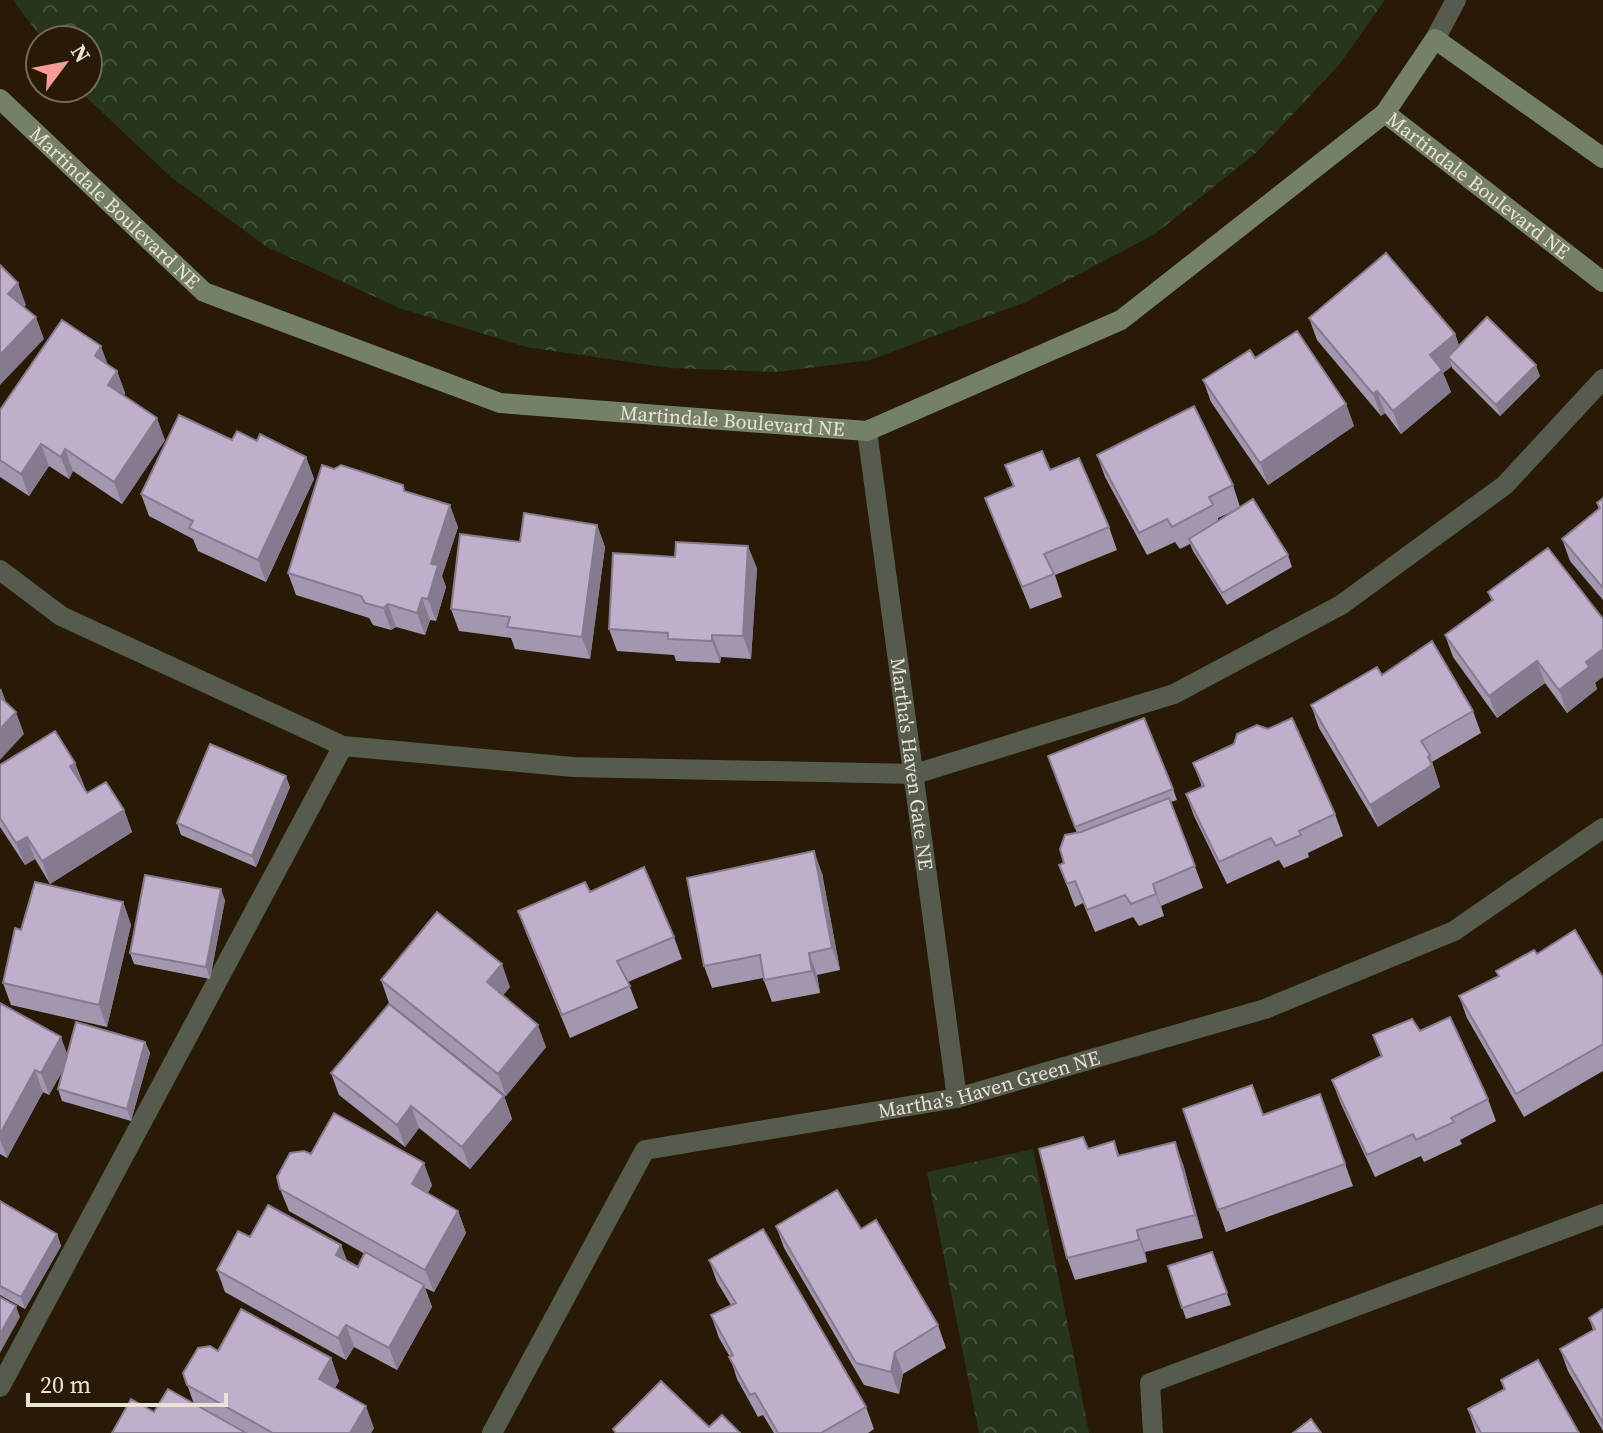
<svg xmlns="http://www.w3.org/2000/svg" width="1603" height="1433" viewBox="0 0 1603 1433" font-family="'Source Serif 4',serif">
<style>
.park{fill:url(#park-crowns)}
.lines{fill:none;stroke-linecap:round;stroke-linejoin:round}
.lane{stroke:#555c4d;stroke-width:20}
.street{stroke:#555c4d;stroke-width:20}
.secondary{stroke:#758069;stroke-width:20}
.wall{fill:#a396af;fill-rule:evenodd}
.shaded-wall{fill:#857a8e}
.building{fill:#beafcb;stroke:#857a8e;stroke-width:2}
.labels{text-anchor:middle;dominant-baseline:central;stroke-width:8;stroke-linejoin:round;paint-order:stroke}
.street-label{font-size:20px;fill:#ebe1d4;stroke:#281a04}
</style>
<defs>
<pattern id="park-crowns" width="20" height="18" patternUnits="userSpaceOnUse" patternTransform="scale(2)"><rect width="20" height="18" fill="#26351c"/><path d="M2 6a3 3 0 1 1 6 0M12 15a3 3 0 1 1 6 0" fill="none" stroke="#46523c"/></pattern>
</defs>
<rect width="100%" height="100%" fill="#281a04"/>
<!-- park -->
<path class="park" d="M 13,0 L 1385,0 L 1339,65 L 1257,152 L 1155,234 L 1026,302 L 870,360 L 777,372 L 670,368 L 526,347 L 399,308 L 267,247 L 172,178 L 86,97 L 79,88 L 88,88 L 88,40 L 43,40 Z
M 1033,1149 L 1089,1433 L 979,1433 L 927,1172 Z"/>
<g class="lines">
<!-- lane -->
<path class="lane" d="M 0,570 L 61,616 L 343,746 L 573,767 L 915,774 L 1174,694 L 1341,605 L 1505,485 L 1603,379
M 0,1387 L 343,746
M 1153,1433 L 1150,1383 L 1603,1214"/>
<!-- street -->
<g class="street">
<path d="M 1435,39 L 1456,0"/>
<path id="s1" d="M 867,431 L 957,1098"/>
<path id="s2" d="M 492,1433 L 645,1150 L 957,1098 L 1265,1009 L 1454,931 L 1603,828"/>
</g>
<!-- secondary -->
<g class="secondary">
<path id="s3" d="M 0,99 L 204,292 L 500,403 L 867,431 L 1121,320 L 1385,113 L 1435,39 L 1603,158"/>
<path id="s4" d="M 1385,113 L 1603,282"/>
</g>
</g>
<!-- wall -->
<path class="wall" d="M 1309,318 L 1455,334 L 1459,346 L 1540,376 L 1500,416 L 1452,368 L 1452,366 L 1443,373 L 1451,392 L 1401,434 L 1385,413 L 1381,416 L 1317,340 Z
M 1255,358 L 1346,404 L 1354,426 L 1268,485 L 1211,402 L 1203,380 Z
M 108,365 L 117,371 L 125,393 L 124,396 L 165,440 L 122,504 L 73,471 L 69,479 L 49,466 L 29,496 L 0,477 L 0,410 Z
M 232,440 L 257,441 L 306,457 L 314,479 L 266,582 L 198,551 L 193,539 L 149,516 L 141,494 Z
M 1097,455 L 1233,485 L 1240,507 L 1288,555 L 1292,567 L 1227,605 L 1193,551 L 1190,544 L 1180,549 L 1175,542 L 1147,555 L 1105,477 ZM 1238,509 L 1218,521 L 1218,518 Z
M 1005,465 L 1050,470 L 1109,527 L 1117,550 L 1055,575 L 1062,597 L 1030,609 L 985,498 L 1013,486 Z
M 403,485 L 405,492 L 458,527 L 442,576 L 446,587 L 436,621 L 430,620 L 425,635 L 396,627 L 391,630 L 373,625 L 369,618 L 296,595 L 288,573 Z
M 1603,498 L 1603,600 L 1570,561 L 1562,539 L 1599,509 L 1597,503 Z
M 597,525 L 605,547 L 590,659 L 515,649 L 511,638 L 459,631 L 451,609 L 520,542 Z
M 757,568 L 751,659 L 721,657 L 720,663 L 676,661 L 674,655 L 617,651 L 609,629 Z
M 1488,592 L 1595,683 L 1597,689 L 1567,713 L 1545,683 L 1497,718 L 1453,657 L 1445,635 L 1492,602 Z
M 1382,675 L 1473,711 L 1481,733 L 1432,762 L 1440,787 L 1378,827 L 1319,728 L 1311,705 Z
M 1048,756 L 1173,789 L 1177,800 L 1171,802 L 1203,888 L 1161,906 L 1164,916 L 1139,926 L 1133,917 L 1095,932 L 1083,903 L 1075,907 L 1059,865 L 1064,863 L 1077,833 Z
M 75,763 L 87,793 L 124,810 L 132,832 L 50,884 L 35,859 L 25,865 L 0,827 L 0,765 Z
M 1193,763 L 1335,814 L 1343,836 L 1308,853 L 1309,857 L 1284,868 L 1279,860 L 1227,884 L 1194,816 L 1186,794 L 1202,787 Z
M 290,787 L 256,867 L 181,835 L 177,823 Z
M 822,873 L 840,970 L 817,975 L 820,993 L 772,1002 L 763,978 L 712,988 L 704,966 Z
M 590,892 L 674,937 L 682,959 L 628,982 L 638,1008 L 570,1038 L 526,933 L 518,911 Z
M 225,900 L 210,979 L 134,964 L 130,953 Z
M 123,902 L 131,925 L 107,1027 L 11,1005 L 3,983 L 21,930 Z
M 1537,954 L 1603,978 L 1603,1071 L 1524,1117 L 1467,1018 L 1459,996 L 1498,976 L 1496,971 Z
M 381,980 L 510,987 L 503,995 L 546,1047 L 506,1096 L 389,1003 Z
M 0,1003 L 67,1054 L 145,1042 L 150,1053 L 131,1121 L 62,1101 L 58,1089 L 63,1070 L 49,1095 L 43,1092 L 7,1158 L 0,1154 Z
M 1420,1031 L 1488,1099 L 1496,1121 L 1460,1140 L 1462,1144 L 1424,1162 L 1421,1156 L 1375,1177 L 1340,1102 L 1332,1080 L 1381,1057 L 1373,1035 Z
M 331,1073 L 504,1096 L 512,1119 L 470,1169 L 419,1128 L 405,1147 L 339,1095 Z
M 1320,1094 L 1353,1186 L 1226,1232 L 1183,1109 L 1263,1115 Z
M 1114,1141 L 1119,1155 L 1183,1164 L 1203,1238 L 1145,1252 L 1147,1262 L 1075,1280 L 1067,1258 L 1088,1149 Z
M 311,1154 L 432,1185 L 428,1193 L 458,1211 L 466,1233 L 434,1292 L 425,1288 L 432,1307 L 397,1370 L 354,1347 L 346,1360 L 225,1292 L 217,1270 L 250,1237 L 341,1245 L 347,1261 L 358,1267 L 365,1254 L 289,1211 L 280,1189 Z
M 0,1201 L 57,1234 L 61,1246 L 25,1309 L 0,1295 Z
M 776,1226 L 861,1229 L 938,1325 L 946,1348 L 903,1374 L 899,1394 L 864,1385 L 784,1248 Z
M 1212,1252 L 1231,1305 L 1186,1319 L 1168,1266 Z
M 709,1260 L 866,1407 L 874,1429 L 868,1433 L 774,1433 L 763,1415 L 758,1417 L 737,1379 L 730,1357 L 719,1338 L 711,1315 L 731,1305 L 717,1282 Z
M 1603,1309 L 1603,1431 L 1568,1371 L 1560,1349 L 1593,1330 L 1589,1318 Z
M 218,1351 L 331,1358 L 339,1381 L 335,1388 L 374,1428 L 371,1433 L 112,1433 L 154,1412 L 194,1404 L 183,1373 Z
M 1501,1380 L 1579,1433 L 1476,1433 L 1468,1409 L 1504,1389 Z"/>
<!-- shaded-wall -->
<path class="shaded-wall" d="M 18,283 L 26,305 L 16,316 L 8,294 Z
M 36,317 L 44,339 L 0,385 L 0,355 Z
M 1455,334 L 1463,356 L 1448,357 L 1452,366 L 1443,373 L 1451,392 L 1401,434 L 1393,411 L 1430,355 Z
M 101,346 L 109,368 L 95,356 Z
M 1536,365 L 1540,376 L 1500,416 L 1496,405 Z
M 117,371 L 125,393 L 116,407 L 108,385 Z
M 1377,391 L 1385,413 L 1381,416 L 1373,394 Z
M 1346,404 L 1354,426 L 1268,485 L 1260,463 Z
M 157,418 L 165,440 L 122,504 L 114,482 Z
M 41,444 L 49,466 L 29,496 L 21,474 Z
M 65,449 L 73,471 L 69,479 L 61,457 Z
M 306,457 L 314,479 L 266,582 L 258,560 Z
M 450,505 L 458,527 L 442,576 L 446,587 L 436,621 L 428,599 L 431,564 Z
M 597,525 L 605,547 L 590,659 L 582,637 Z
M 748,546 L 757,568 L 751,659 L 743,636 Z
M 422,598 L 430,620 L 425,635 L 417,613 Z
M 388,604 L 396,627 L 391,630 L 383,608 Z
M 712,635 L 721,657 L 720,663 L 712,641 Z
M 1603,649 L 1603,677 L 1595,683 L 1597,689 L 1567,713 L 1559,690 L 1586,662 Z
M 1537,661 L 1545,683 L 1497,718 L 1489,696 Z
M 1,688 L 9,711 L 0,703 L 0,690 Z
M 16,712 L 24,734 L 0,760 L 0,729 Z
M 1430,755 L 1440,787 L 1378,827 L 1370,805 Z
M 75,763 L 83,785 L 70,766 Z
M 286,776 L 290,787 L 256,867 L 252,856 Z
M 124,810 L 132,832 L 50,884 L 42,861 Z
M 27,837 L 35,859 L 25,865 L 16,843 Z
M 814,851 L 822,873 L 840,970 L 832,948 Z
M 1153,884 L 1161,906 L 1164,916 L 1156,894 Z
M 221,889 L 225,900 L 210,979 L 206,967 Z
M 123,902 L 131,925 L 107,1027 L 99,1005 Z
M 809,953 L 817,975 L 820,993 L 812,971 Z
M 502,964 L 510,987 L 495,1005 L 487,982 Z
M 538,1025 L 546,1047 L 506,1096 L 498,1074 Z
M 61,1037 L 69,1059 L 49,1095 L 41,1073 Z
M 145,1042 L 150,1053 L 131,1121 L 127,1109 Z
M 35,1070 L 43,1092 L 7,1158 L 0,1139 L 0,1134 Z
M 504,1096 L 512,1119 L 470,1169 L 462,1147 Z
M 411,1106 L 419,1128 L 405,1147 L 397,1125 Z
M 1175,1142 L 1183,1164 L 1203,1238 L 1195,1215 Z
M 424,1163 L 432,1185 L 420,1206 L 412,1184 Z
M 458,1211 L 466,1233 L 434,1292 L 425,1270 Z
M 1137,1230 L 1145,1252 L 1147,1262 L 1139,1240 Z
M 57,1234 L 61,1246 L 25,1309 L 21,1297 Z
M 341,1245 L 349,1267 L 336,1255 Z
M 424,1285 L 432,1307 L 397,1370 L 389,1348 Z
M 16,1306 L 20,1317 L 0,1353 L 0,1334 Z
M 346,1325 L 354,1347 L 346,1360 L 338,1338 Z
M 895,1352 L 903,1374 L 899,1394 L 891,1372 Z
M 331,1358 L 339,1381 L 327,1402 L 319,1379 Z
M 366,1406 L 374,1428 L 371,1433 L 350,1433 Z"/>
<!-- building -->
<path class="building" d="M 1386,253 L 1455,334 L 1430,355 L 1442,370 L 1393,411 L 1377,391 L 1373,394 L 1309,318 Z
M 0,265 L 18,283 L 8,294 L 36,317 L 0,355 Z
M 1487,317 L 1536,365 L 1496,405 L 1448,357 Z
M 62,320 L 101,346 L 95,356 L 117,371 L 108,385 L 157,418 L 114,482 L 65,449 L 61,457 L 41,444 L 21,474 L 0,460 L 0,410 Z
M 1297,331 L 1346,404 L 1260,463 L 1203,380 L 1250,350 L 1255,358 Z
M 1194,406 L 1233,485 L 1209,497 L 1213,505 L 1172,527 L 1167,519 L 1139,533 L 1097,455 Z
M 179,415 L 232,440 L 237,431 L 257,441 L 260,434 L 306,457 L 258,560 L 189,528 L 193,521 L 141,494 Z
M 1042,451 L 1050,470 L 1079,458 L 1109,527 L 1044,554 L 1054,574 L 1022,587 L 985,498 L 1014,486 L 1005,465 Z
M 322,465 L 334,469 L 341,465 L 403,485 L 404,491 L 450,505 L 431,564 L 438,565 L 428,599 L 422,598 L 417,613 L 388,604 L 383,608 L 365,603 L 361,596 L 288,573 Z
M 1603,498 L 1603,588 L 1562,539 L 1600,508 L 1597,503 Z
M 1253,499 L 1288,555 L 1222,593 L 1189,539 Z
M 524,513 L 597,525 L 582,637 L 507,627 L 510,617 L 451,609 L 460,534 L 520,542 Z
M 676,542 L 748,546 L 743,636 L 712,635 L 712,641 L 668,639 L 668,633 L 609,629 L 613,553 L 675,557 Z
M 1548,548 L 1603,619 L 1603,649 L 1586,662 L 1589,667 L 1559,690 L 1537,661 L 1489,696 L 1445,635 L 1493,600 L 1488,592 Z
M 1432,641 L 1473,711 L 1421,741 L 1430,755 L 1428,757 L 1432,765 L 1370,805 L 1311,705 L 1377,667 L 1382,675 Z
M 0,697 L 16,712 L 0,729 Z
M 1144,718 L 1173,789 L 1075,827 L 1048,756 Z
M 1292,718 L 1335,814 L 1299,831 L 1301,835 L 1276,846 L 1271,838 L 1219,862 L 1186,794 L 1204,786 L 1193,763 L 1234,744 L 1237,734 L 1257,725 L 1268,729 Z
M 55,731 L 75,763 L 70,766 L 87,793 L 106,782 L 124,810 L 42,861 L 27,837 L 16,843 L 0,818 L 0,765 Z
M 210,744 L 286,776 L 252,856 L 177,823 Z
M 1169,798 L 1195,866 L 1153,884 L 1156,894 L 1131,904 L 1125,895 L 1087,910 L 1075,881 L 1067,884 L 1059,865 L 1064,863 L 1060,849 L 1065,835 L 1081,832 Z
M 814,851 L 832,948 L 809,953 L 812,971 L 764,980 L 760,955 L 704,966 L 687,878 Z
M 644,867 L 674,937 L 617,961 L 630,986 L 562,1015 L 518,911 L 585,882 L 590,892 Z
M 145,875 L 221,889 L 206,967 L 130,953 Z
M 35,882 L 123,902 L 99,1005 L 3,983 L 15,928 L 21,930 Z
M 437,912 L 502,964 L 487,982 L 538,1025 L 498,1074 L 381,980 Z
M 1575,930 L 1603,978 L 1603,1044 L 1516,1094 L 1459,996 L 1499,976 L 1496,971 L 1534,950 L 1537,954 Z
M 0,1003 L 61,1037 L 41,1073 L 35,1070 L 0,1134 Z
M 389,1004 L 504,1096 L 462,1147 L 411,1106 L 397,1125 L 331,1073 Z
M 1450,1017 L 1488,1099 L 1451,1118 L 1454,1122 L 1416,1140 L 1413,1134 L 1367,1155 L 1332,1080 L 1382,1056 L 1373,1035 L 1412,1019 L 1420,1031 Z
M 76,1022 L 145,1042 L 127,1109 L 58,1089 Z
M 1252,1085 L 1263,1115 L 1320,1094 L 1345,1164 L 1218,1210 L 1183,1109 Z
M 334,1113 L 424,1163 L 412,1184 L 458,1211 L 425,1270 L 280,1189 L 277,1177 L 290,1153 L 304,1151 L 311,1154 Z
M 1083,1137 L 1088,1149 L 1114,1141 L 1118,1156 L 1175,1142 L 1195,1215 L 1137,1230 L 1139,1240 L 1067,1258 L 1039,1149 Z
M 837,1190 L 861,1229 L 876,1220 L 938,1325 L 895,1352 L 891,1372 L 856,1363 L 776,1226 Z
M 0,1201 L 57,1234 L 21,1297 L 0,1286 Z
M 268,1205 L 341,1245 L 336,1255 L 358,1267 L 365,1252 L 424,1285 L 389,1348 L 346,1325 L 338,1338 L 217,1270 L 238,1231 L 250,1237 Z
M 763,1229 L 866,1407 L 821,1433 L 778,1433 L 755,1393 L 750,1395 L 729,1357 L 733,1355 L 711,1315 L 736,1303 L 709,1260 Z
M 1212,1252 L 1227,1293 L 1182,1308 L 1168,1266 Z
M 0,1297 L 16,1306 L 0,1334 Z
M 241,1309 L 331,1358 L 319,1379 L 366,1406 L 350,1433 L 273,1433 L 187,1385 L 183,1373 L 198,1348 L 210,1346 L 218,1351 Z
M 1603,1309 L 1603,1423 L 1560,1349 L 1595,1329 L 1589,1318 Z
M 1538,1360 L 1579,1433 L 1481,1433 L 1468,1409 L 1505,1389 L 1501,1380 Z
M 661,1381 L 709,1427 L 722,1415 L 740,1433 L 616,1433 L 613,1429 Z
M 168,1389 L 246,1433 L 112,1433 L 131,1399 L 154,1412 Z
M 1311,1419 L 1321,1433 L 1293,1433 Z"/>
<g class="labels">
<!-- street labels -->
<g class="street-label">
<text stroke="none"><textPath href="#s4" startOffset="118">Martindale Boulevard NE</textPath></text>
<text stroke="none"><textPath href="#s3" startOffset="158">Martindale Boulevard NE</textPath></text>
<text stroke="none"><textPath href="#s3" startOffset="830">Martindale Boulevard NE</textPath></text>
<text stroke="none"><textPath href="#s1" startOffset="336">Martha's Haven Gate NE</textPath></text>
<text stroke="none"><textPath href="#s2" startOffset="672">Martha's Haven Green NE</textPath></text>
</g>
</g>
<!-- north arrow -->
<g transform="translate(64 64) rotate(58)"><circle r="38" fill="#281a04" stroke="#766a57" stroke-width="2"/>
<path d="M0-6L14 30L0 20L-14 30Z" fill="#f59c96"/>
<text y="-12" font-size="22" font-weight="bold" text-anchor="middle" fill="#ebe1d4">N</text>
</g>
<!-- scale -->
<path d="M28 1393v12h198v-12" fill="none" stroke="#ebe1d4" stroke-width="4"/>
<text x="40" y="1393" font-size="24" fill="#ebe1d4" stroke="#281a04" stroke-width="6" paint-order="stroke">20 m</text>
</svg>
